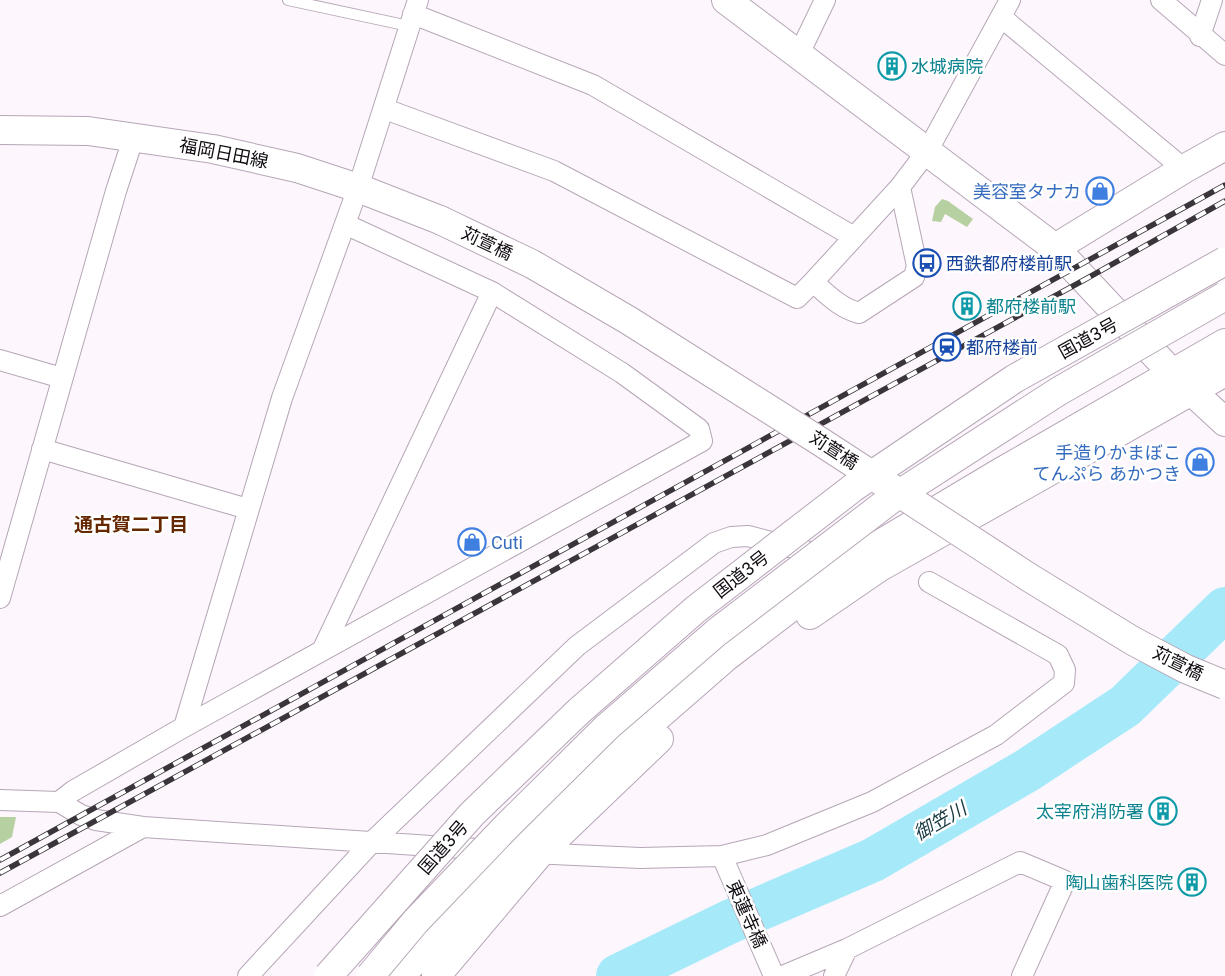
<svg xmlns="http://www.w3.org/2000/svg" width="1225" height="976" viewBox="0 0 1225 976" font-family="Roboto,'Noto Sans JP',sans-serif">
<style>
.green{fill:#b6d0a2}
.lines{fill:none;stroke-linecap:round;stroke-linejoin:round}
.river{stroke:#a6eafa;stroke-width:44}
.lane-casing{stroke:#b6a6b6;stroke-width:12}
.street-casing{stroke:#b6a6b6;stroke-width:22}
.secondary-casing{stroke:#b6a6b6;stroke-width:30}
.highway-casing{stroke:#b6a6b6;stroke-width:30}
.lane{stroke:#fff;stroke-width:10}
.street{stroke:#fff;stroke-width:20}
.secondary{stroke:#fff;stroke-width:28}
.highway{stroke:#fff;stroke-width:28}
.rail-casing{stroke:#3a353a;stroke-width:5.5}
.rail{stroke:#fff;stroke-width:4;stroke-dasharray:11;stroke-linecap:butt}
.secondary-bridge-casing{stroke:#b6a6b6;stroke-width:30;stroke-linecap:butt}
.highway-bridge-casing{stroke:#b6a6b6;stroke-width:30;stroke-linecap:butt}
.secondary-bridge{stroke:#fff;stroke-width:28}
.highway-bridge{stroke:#fff;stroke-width:28}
.labels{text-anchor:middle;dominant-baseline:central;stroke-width:5;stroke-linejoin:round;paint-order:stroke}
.culture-label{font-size:18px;fill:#0d838f;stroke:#fff;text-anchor:start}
.street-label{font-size:18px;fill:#100b10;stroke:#fff}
.shop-label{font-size:18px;fill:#366cbe;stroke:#fff;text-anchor:end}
.transit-label{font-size:18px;fill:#164399;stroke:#fff;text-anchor:start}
.neighbourhood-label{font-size:19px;font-weight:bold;fill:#662800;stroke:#fff}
.water-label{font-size:19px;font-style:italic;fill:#193a41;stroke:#fff}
</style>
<rect width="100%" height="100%" fill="#fdf6fd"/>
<!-- green -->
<path class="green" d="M 942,199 L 948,201 L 973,219 L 967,227 L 945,214 L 941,222 L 932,221 L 935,207 Z
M 0,817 L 16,817 L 12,837 L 0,844 Z"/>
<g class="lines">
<!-- river -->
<path class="river" d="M 618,976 L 729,922 L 873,860 L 1026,771 L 1125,706 L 1225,609"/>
<!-- lane casing -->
<g class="lane-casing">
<path id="lane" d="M 288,0 L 409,26"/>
</g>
<!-- street casing -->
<g class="street-casing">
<path id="street" d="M 1161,0 L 1225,55
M 413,14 L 593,85 L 854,237
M 1001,17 L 1184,169
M 1200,36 L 1212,0
M 799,54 L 825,0
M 385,109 L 554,171 L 797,298 L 813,282
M 900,187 L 917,266 L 914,277 L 859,313 C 840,308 828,295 813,282 L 900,187 L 928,150 L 1010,0
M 0,360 L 62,378
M 42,449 L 248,509
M 0,598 L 116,191 L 134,136
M 322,651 L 492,292
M 184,727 L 282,398 L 358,188 L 418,0
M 0,800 L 59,802 L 81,815 L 96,820 L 143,827 L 492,850
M 59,802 L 73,791 L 184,727 L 702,441 L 699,429 L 622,373 L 492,292 L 345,224
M 531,853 L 640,858 L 722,856 L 767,845 L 872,802 L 996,735 L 1064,683 L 1065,670 L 1058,655 L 929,582
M 722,856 L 774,976
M 0,906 L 143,827
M 248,976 L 373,841 L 577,646 L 714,543 L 731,537 L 748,536 L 828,557
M 783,976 L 847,949 L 1020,862 L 1065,881 L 1022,976
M 834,976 L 847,949"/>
</g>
<!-- secondary casing -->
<g class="secondary-casing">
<path id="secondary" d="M 726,0 L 1055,248 L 1173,374 L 1225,422
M 0,130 L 88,131 L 213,149 L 297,168 L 358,188 L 440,220
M 1055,248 L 1184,169 L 1225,146"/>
</g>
<!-- highway casing -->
<g class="highway-casing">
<path id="highway" d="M 810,615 L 880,567 L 1225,372
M 398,976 L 424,953 L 515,851 L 586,779 L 726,657 L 850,562 L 1001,472 L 1225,343
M 436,976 L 540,853 L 659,739"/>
</g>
<!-- lane -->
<use href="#lane" class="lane"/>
<!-- street -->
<use href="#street" class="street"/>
<!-- secondary -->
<use href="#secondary" class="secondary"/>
<!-- highway -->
<use href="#highway" class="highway"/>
<!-- rail casing -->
<g class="rail-casing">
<path id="rail" d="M 0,860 L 1225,185
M 0,873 L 1084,280 L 1225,201"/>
</g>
<!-- rail -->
<use href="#rail" class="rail"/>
<!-- secondary-bridge casing -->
<g class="secondary-bridge-casing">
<path id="secondary-bridge" d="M 440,220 L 532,264 L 628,320 L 821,442 L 1030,578 L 1133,641 L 1186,669 L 1225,685"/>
</g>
<!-- highway-bridge casing -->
<g class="highway-bridge-casing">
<path id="highway-bridge" d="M 328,976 L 472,814 L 579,711 L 696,609 L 854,487 L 1014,379 L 1225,261
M 370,976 L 416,921 L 508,825 L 607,727 L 717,632 L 890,500 L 1059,391 L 1225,296"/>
</g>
<!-- secondary-bridge -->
<use href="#secondary-bridge" class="secondary-bridge"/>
<!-- highway-bridge -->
<use href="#highway-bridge" class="highway-bridge"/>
</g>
<!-- icons -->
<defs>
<g id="building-ring" transform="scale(1.4375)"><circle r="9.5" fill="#fff" stroke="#0f9aa8" stroke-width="1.5"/><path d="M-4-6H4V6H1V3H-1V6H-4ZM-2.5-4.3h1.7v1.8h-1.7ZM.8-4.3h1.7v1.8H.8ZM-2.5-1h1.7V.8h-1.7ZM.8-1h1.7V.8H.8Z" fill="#0f9aa8"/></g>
<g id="shop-ring" transform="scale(1.4375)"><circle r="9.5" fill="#fff" stroke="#3f7fe0" stroke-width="1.5"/><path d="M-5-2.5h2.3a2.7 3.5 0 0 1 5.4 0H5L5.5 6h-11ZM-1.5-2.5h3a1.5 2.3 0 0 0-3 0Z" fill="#3f7fe0"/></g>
<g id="bus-ring" transform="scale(1.4375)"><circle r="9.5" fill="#fff" stroke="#1a4fb4" stroke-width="1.5"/><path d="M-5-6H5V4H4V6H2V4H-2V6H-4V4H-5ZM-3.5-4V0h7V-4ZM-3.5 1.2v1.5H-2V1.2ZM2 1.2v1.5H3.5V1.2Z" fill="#1a4fb4"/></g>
<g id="station-ring" transform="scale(1.4375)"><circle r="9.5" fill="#fff" stroke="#1a4fb4" stroke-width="1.5"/><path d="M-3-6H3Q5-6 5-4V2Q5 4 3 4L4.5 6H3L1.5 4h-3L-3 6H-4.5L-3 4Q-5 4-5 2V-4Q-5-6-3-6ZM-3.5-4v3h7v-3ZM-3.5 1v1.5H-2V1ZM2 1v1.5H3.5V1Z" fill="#1a4fb4"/></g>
</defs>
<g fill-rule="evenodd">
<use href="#building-ring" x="892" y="66"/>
<use href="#shop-ring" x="1100" y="191"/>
<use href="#bus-ring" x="927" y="263"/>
<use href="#building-ring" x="967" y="306"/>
<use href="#station-ring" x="947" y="347"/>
<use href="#shop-ring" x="1200" y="462"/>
<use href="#shop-ring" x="472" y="542"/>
<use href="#building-ring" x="1163" y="811"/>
<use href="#building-ring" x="1192" y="882"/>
</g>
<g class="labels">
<!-- culture labels -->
<g class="culture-label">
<text x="911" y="66">水城病院</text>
<text x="986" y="306">都府楼前駅</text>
<text x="1144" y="811" text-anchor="end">太宰府消防署</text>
<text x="1173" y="882" text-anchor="end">陶山歯科医院</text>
</g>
<!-- street labels -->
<g class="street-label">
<text transform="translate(224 153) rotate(11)">福岡日田線</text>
<text transform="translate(487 243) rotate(25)">苅萱橋</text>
<text transform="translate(1088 338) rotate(-29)">国道3号</text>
<text transform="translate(834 450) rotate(33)">苅萱橋</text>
<text transform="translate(741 574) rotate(-38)">国道3号</text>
<text transform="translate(1178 663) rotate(26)">苅萱橋</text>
<text transform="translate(443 847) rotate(-49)">国道3号</text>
<text transform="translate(747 914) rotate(66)">東蓮寺橋</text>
</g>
<!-- shop labels -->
<g class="shop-label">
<text x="1081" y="191">美容室タナカ</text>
<text x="1181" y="452">手造りかまぼこ<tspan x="1181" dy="21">てんぷら あかつき</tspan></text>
<text x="491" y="542" text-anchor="start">Cuti</text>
</g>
<!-- transit labels -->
<g class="transit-label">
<text x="946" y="263">西鉄都府楼前駅</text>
<text x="966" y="347">都府楼前</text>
</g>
<!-- neighbourhood labels -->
<g class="neighbourhood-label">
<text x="131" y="524">通古賀二丁目</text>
</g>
<!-- water labels -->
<g class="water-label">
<text transform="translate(940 821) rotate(-30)">御笠川</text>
</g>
</g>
</svg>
